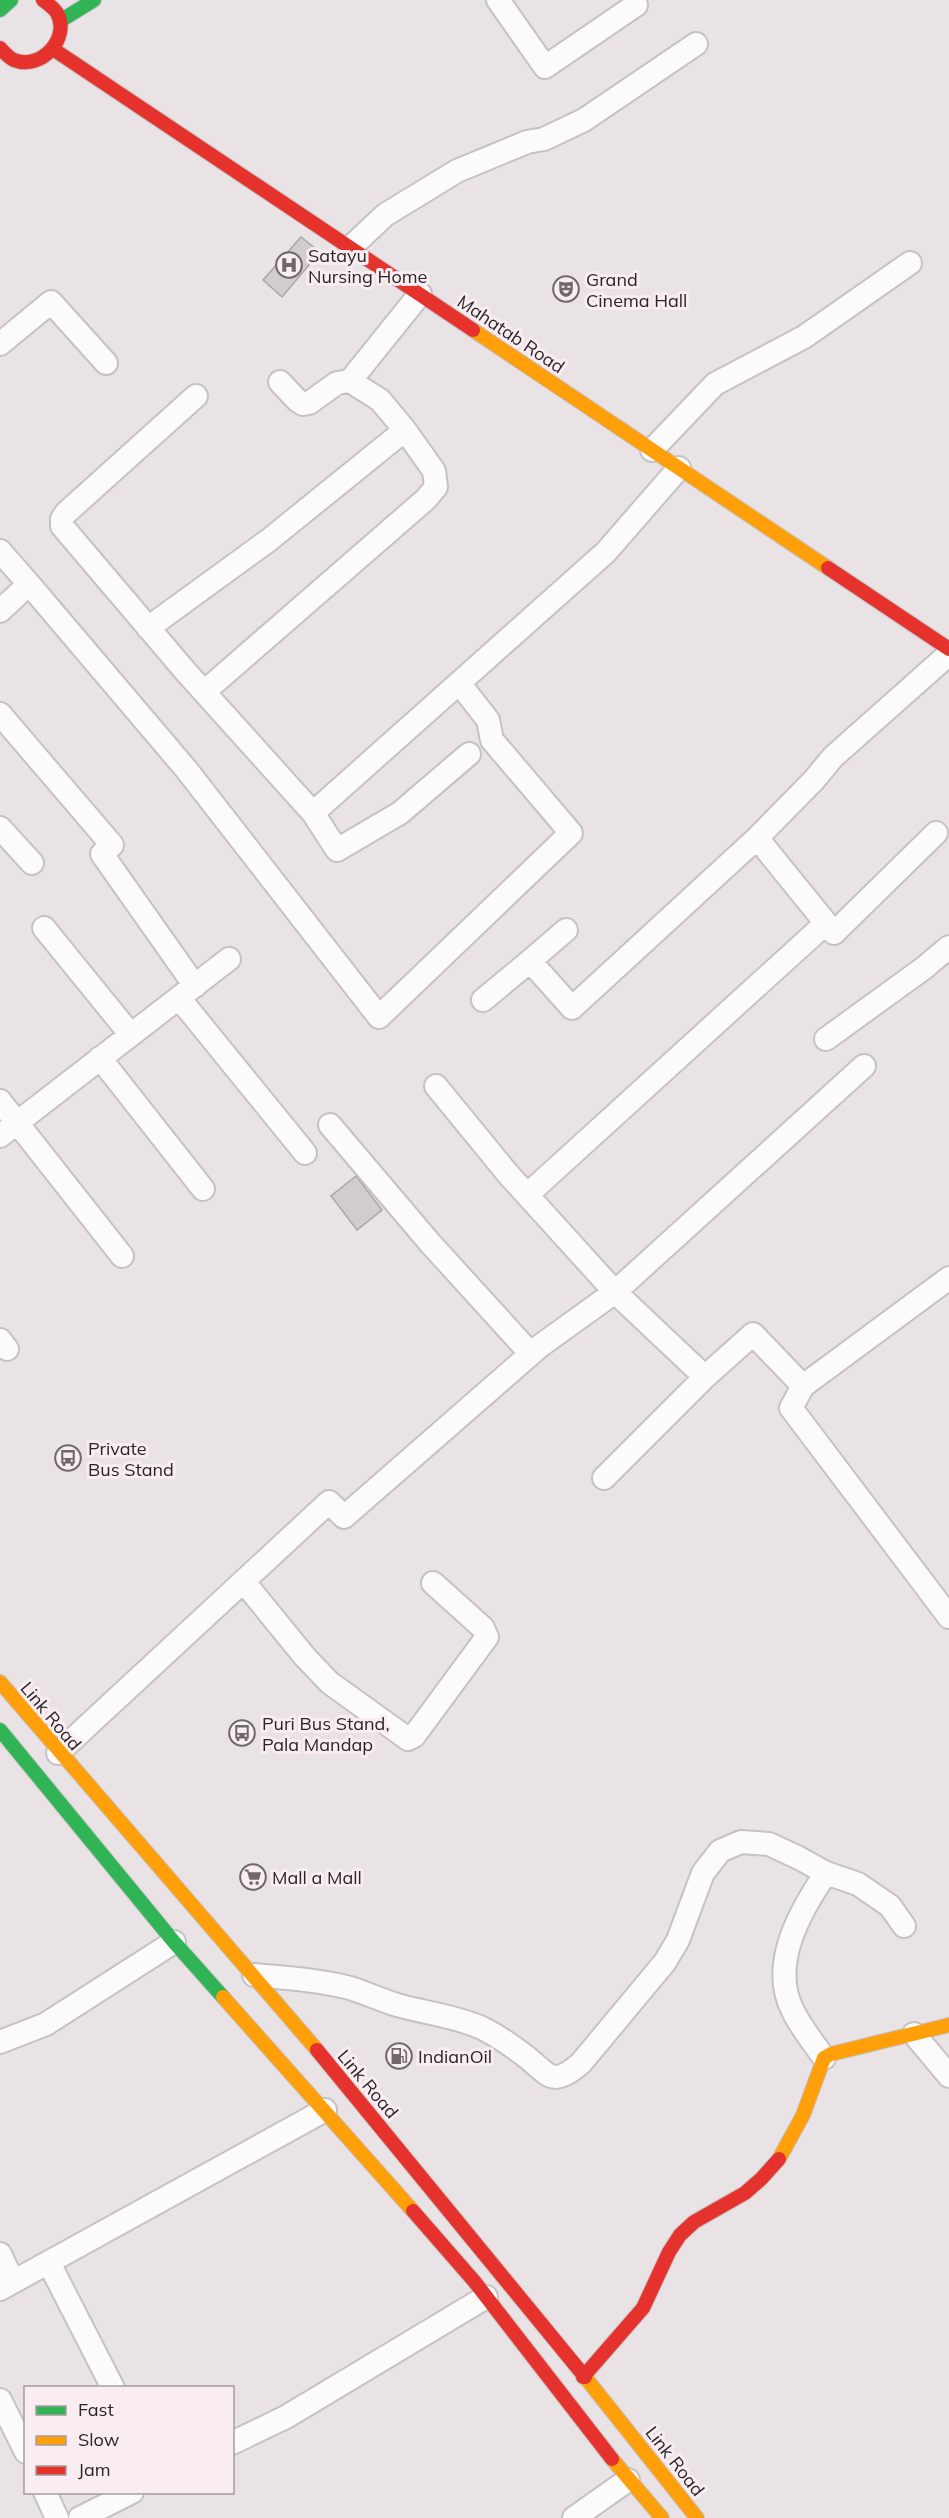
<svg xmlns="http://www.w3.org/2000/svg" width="949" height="2518" viewBox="0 0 949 2518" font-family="Mulish,sans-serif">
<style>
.building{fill:#d1cdcf;stroke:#aaa6a8;stroke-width:1.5}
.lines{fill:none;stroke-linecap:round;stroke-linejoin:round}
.street-casing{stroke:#c6c2c3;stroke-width:26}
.fast-casing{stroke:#c6c2c3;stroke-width:16}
.slow-casing{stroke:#c6c2c3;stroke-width:16}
.jam-casing{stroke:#c6c2c3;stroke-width:16}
.street{stroke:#fcfbfb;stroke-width:22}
.fast{stroke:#30b455;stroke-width:14}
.slow{stroke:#ff9f0a;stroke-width:14}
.jam{stroke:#e5322d;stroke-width:14}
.labels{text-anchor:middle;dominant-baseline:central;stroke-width:6;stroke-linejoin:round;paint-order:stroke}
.poi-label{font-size:18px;fill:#2a2627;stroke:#f9edf2;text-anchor:start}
.street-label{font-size:18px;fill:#2a2627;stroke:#f9edf2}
</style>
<rect width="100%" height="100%" fill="#e9e3e5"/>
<!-- building -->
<path class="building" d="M 301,237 L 320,252 L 282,297 L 263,280 Z
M 356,1176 L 382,1210 L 357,1230 L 331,1196 Z"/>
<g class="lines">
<!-- street casing -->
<g class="street-casing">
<path id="street" d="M 498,0 L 545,67 L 636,5
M 350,248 L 385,215 L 457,171 L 527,142 L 544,139 L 584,120 L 696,44
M 0,344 L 51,302 L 106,363
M 350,381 L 420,294
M 196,396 L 66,513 L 62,519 L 62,526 L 186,672 L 313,813 L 606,552 L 679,468
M 652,450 L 715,384 L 804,337 L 910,263
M 0,551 L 29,584 L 0,611
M 29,584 L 186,769 L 379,1017 L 571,833 L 492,740 L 488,720 L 459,683
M 148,628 L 269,540 L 405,430 L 380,400 L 350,381 L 337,383 L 309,403 L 303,404 L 297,400 L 280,382
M 204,692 L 426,499 L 436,487 L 434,471 L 405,430
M 0,714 L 112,845 L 102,854 L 195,986
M 313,813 L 337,850 L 400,813 L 469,754
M 0,828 L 32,863
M 936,833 L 834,933 L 757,838 L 814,780 L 833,757 L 949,654
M 44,928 L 131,1035
M 566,930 L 530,961 L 572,1008 L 757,838
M 179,998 L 305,1153
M 483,1000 L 530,961
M 826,1039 L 924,968 L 949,947
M 100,1058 L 203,1189
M 436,1086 L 508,1174 L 615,1292 L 705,1377 L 753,1334 L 803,1386 L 949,1278
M 0,1101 L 122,1256
M 330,1125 L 430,1243 L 531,1354
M 0,1136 L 229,959
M 527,1195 L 825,924
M 0,1340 L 7,1349
M 803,1386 L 791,1408 L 949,1617
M 604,1478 L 705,1377
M 244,1582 L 305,1657 L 330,1683 L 408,1739 L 414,1736 L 487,1637 L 483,1628 L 433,1583
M 58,1753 L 329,1502 L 344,1517 L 540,1346 L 615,1292 L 864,1066
M 254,1975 C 286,1978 319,1980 350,1988 C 366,1993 381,2000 397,2005 C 425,2013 455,2016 482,2028 C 496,2035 512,2046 524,2055 C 549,2074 551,2089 581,2063 L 665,1962 L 678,1940 L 703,1873 L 720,1851 L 741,1842 L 769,1844 L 799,1858 L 826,1873 L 858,1884 L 890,1906 L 904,1926
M 914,2034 L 949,2076
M 0,2042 L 46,2024 L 174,1942
M 824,2058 C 814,2043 801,2028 793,2011 C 769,1965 800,1911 826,1873
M 0,2254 L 13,2282
M 49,2263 L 113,2388
M 0,2289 L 325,2110
M 0,2400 L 26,2452
M 232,2443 L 286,2417 L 486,2297
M 45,2492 L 57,2518
M 80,2518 L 132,2492
M 574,2518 L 628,2480"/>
</g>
<!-- fast casing -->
<g class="fast-casing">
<path id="fast" d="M 0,10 L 11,0
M 60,21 L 94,0
M 0,1730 L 174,1942 L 223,1997"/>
</g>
<!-- slow casing -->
<g class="slow-casing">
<path id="slow" d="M 473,330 L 828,568
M 0,1682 L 317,2050
M 223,1997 L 413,2211
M 779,2159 L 803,2115 L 824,2058 L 831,2054 L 949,2025
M 585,2377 L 697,2518
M 612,2459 L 662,2518"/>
</g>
<!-- jam casing -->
<g class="jam-casing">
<path id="jam" d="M 0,48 C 4,52 9,58 14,60 C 41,71 71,38 57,13 C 54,8 48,4 43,0
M 53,49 L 473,330
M 828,568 L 949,649
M 317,2050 L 585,2377
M 413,2211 L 474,2281 L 612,2459
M 583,2377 L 643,2308 L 669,2252 L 680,2235 L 694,2222 L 745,2193 L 761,2179 L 779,2159"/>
</g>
<!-- street -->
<use href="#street" class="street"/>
<!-- fast -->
<use href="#fast" class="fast"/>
<!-- slow -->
<use href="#slow" class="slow"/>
<!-- jam -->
<use href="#jam" class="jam"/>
</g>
<!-- icons -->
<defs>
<g id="hospital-ring" transform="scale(1.35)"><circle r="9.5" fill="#f9edf2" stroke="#6d686a" stroke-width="1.5"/><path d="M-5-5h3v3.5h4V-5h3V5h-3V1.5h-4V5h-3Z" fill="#6d686a"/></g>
<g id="theatre-ring" transform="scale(1.35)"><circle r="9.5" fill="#f9edf2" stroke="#6d686a" stroke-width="1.5"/><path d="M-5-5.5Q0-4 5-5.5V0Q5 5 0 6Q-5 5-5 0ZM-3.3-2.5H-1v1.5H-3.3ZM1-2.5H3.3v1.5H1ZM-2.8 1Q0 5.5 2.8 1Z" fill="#6d686a"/></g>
<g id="bus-ring" transform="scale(1.35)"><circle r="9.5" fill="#f9edf2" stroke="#6d686a" stroke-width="1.5"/><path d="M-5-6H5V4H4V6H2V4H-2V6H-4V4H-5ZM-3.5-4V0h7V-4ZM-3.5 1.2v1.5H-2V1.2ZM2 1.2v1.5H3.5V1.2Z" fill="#6d686a"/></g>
<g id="supermarket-ring" transform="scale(1.35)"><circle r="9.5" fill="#f9edf2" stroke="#6d686a" stroke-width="1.5"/><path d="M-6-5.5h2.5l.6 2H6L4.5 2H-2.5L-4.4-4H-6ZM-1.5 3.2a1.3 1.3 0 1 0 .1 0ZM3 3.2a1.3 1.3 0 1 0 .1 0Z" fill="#6d686a"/></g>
<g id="fuel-ring" transform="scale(1.35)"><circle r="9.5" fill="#f9edf2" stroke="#6d686a" stroke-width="1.5"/><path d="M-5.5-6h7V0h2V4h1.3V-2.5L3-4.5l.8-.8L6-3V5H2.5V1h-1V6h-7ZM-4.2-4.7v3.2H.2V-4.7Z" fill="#6d686a"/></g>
</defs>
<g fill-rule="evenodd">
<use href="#hospital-ring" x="289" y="265"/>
<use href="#theatre-ring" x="566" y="289"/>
<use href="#bus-ring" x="68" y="1458"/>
<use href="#bus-ring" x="242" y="1733"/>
<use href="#supermarket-ring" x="253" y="1877"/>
<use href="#fuel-ring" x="399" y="2056"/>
</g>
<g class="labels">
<!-- poi labels -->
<g class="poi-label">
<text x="308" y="255">Satayu<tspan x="308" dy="21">Nursing Home</tspan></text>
<text x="586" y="279">Grand<tspan x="586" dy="21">Cinema Hall</tspan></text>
<text x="88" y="1448">Private<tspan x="88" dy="21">Bus Stand</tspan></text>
<text x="262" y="1723">Puri Bus Stand,<tspan x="262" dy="21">Pala Mandap</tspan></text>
<text x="272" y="1877">Mall a Mall</text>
<text x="418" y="2056">IndianOil</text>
</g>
<!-- street labels -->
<g class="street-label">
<text transform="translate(511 334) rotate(34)">Mahatab Road</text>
<text transform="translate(51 1716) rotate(50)">Link Road</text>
<text transform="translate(368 2084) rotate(50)">Link Road</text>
<text transform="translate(675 2461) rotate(52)">Link Road</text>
</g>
</g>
<!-- legend -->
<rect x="24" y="2386" width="210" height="108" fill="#f9edf2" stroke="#a69da1" stroke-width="1.5"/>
<rect x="36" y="2406" width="30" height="9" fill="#30b455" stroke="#a69da1" stroke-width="1.5"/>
<text x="78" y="2416" font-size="18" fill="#2a2627">Fast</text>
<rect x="36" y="2436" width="30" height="9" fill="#ff9f0a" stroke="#a69da1" stroke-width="1.5"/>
<text x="78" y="2446" font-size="18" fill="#2a2627">Slow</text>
<rect x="36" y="2466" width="30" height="9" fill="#e5322d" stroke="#a69da1" stroke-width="1.5"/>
<text x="78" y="2476" font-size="18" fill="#2a2627">Jam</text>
</svg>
